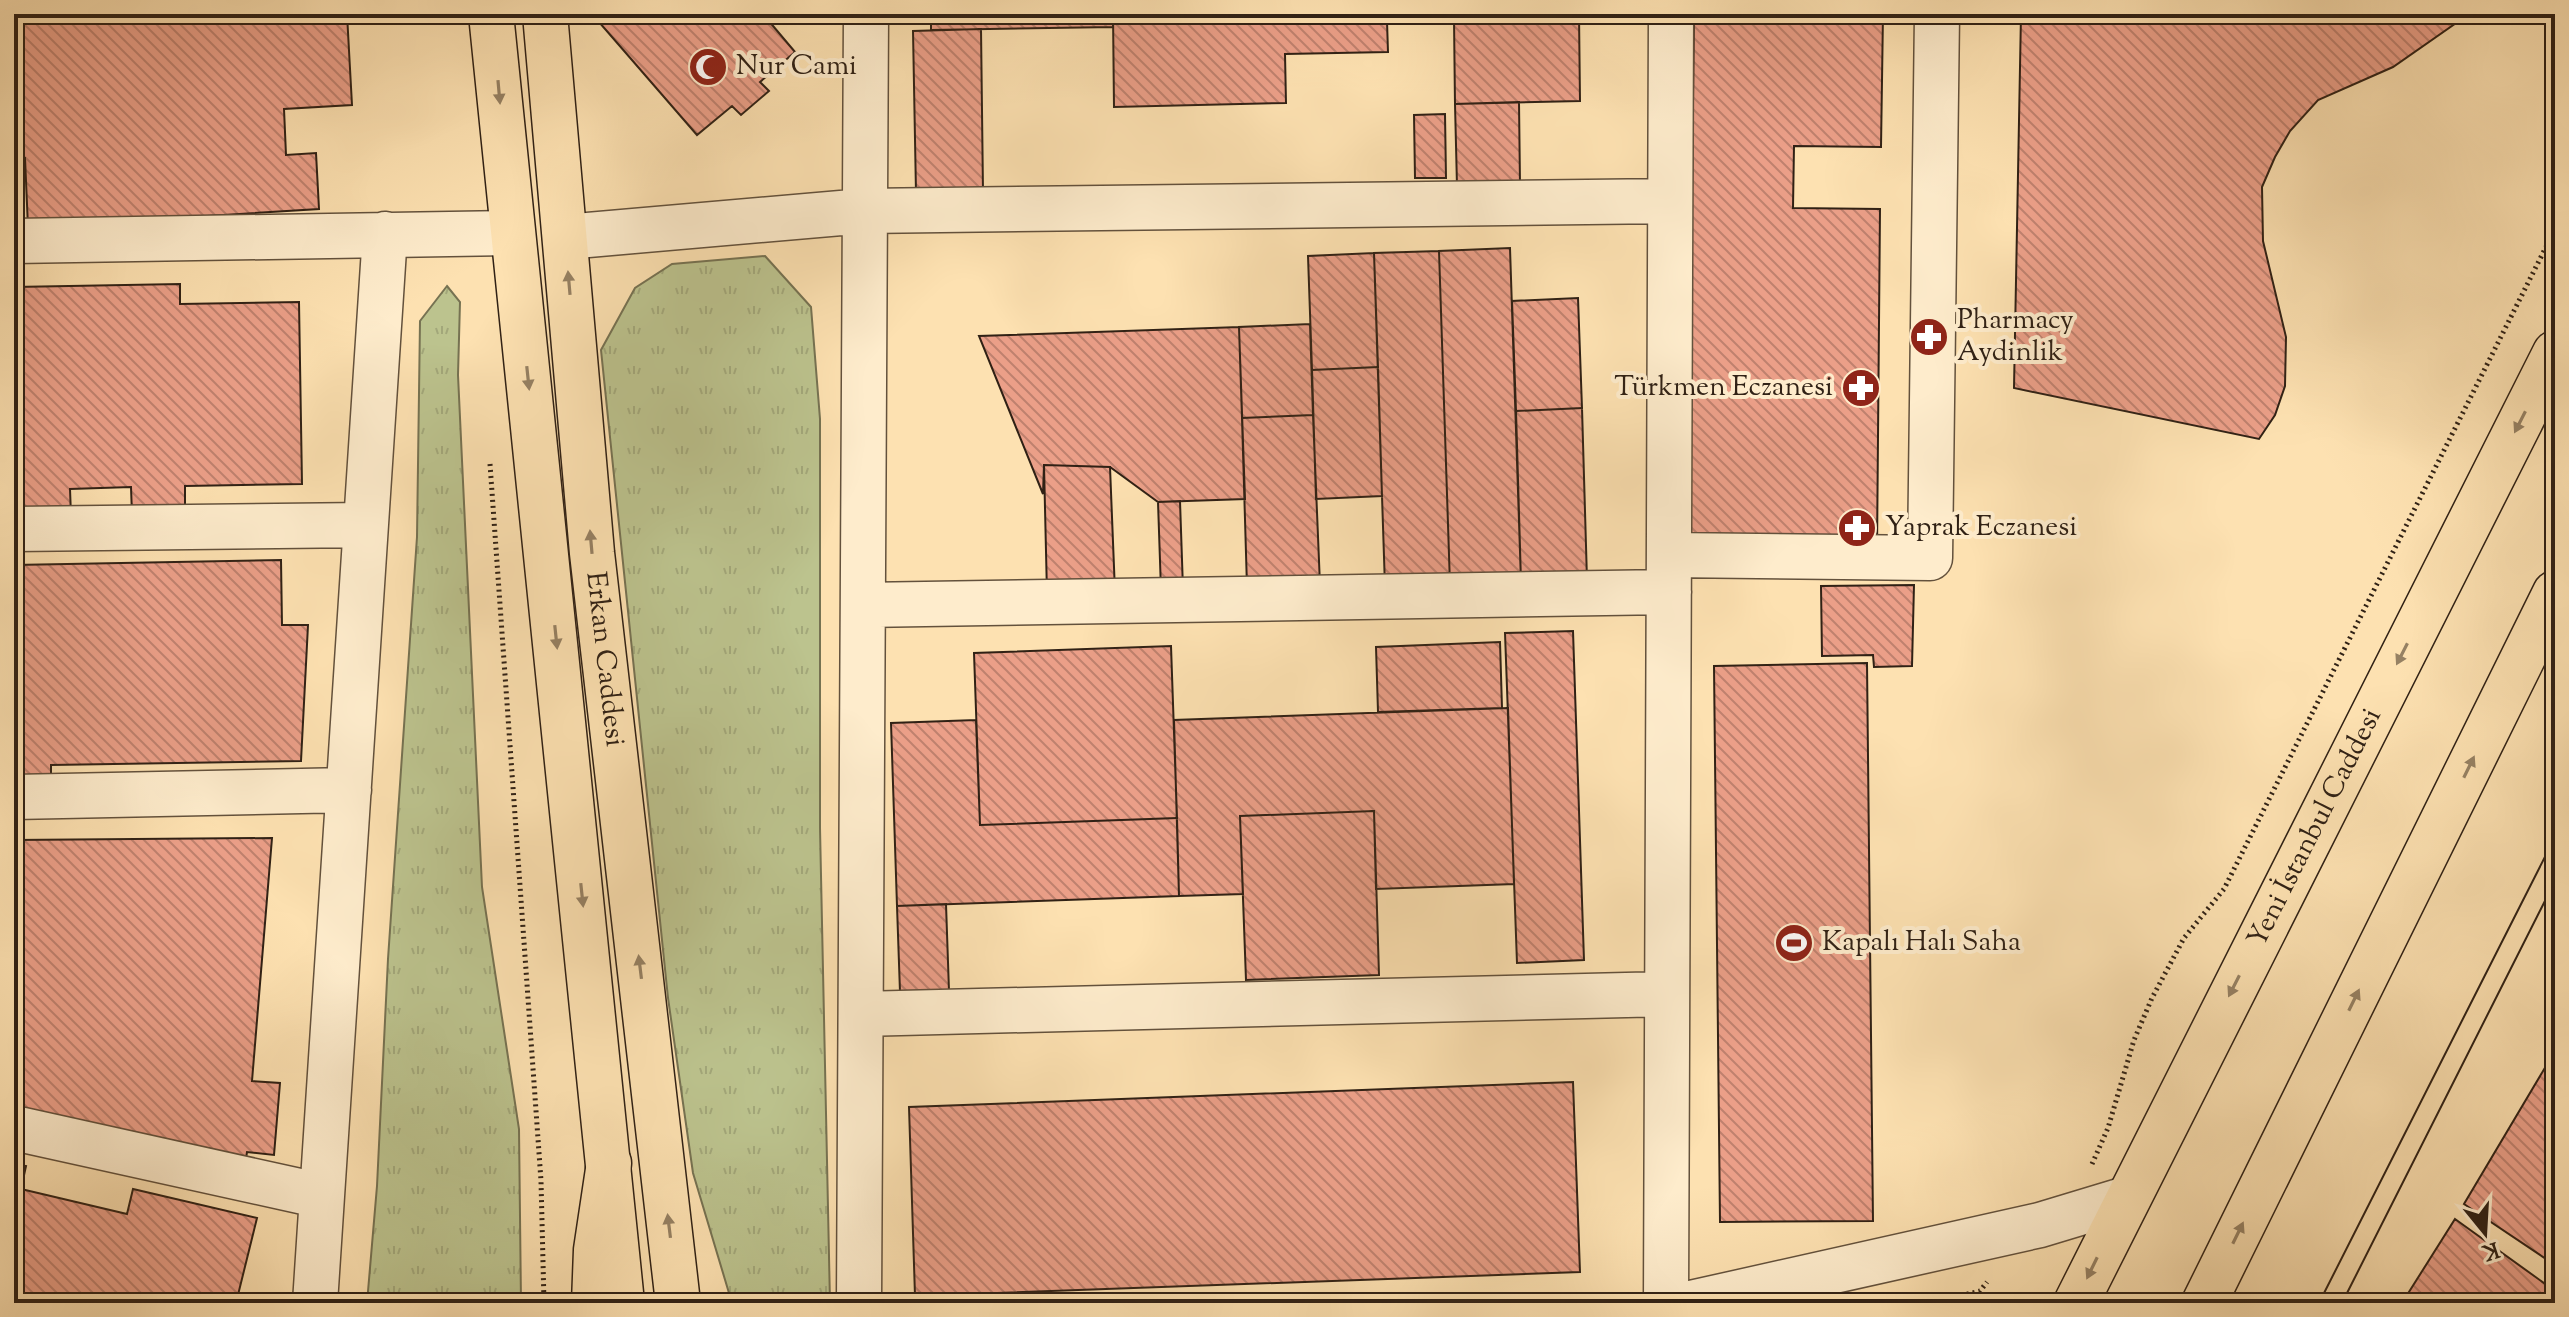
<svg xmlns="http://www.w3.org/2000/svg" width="2569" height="1317" viewBox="0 0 2569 1317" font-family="'Sorts Mill Goudy',serif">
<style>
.grass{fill:url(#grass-tufts);stroke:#767252;stroke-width:2}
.building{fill:url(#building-back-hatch);stroke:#302115;stroke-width:2}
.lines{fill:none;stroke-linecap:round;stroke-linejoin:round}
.minor-casing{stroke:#63513c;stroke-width:47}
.major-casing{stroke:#302115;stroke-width:47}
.highway-casing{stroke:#302115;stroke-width:47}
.path{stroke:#302115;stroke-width:5;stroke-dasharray:2 4;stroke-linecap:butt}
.minor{stroke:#feeccc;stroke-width:44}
.major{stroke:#fde1b1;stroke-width:44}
.highway{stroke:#fde1b1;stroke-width:44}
.tram{stroke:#302115;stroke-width:2}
.oneway{fill:#968163}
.labels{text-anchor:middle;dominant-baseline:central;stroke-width:8;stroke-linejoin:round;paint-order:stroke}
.poi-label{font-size:28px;fill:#302115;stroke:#feeccc;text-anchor:start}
.street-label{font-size:28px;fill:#302115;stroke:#feeccc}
</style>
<defs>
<pattern id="grass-tufts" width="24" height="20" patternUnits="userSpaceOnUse" patternTransform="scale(2)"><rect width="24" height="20" fill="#bcc38e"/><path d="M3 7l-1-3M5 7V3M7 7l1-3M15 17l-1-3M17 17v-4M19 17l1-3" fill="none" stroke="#a2a77a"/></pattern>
<pattern id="building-back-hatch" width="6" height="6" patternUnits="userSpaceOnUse" patternTransform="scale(2)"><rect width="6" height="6" fill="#eb9f88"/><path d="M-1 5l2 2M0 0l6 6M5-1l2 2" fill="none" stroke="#bf816e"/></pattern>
</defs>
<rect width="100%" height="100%" fill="#fde1b1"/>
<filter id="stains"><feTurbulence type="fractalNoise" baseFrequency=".0025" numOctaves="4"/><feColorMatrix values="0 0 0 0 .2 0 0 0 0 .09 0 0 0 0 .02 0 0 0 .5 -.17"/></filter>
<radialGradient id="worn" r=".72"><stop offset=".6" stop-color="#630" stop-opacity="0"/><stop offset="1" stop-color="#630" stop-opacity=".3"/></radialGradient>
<!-- grass -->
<path class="grass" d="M 765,256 L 811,307 L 820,419 L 820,828 L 830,1303 L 732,1303 L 693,1173 L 668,998 L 601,350 L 635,288 L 672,264 Z
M 447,286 L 460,302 L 458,375 L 482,887 L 519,1129 L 521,1303 L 367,1303 L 377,1186 L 388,959 L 417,537 L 420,321 Z"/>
<!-- building -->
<path class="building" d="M 14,14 L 347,14 L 352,105 L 284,109 L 286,155 L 316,153 L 319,209 L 28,227 L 25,158 L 14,159 Z
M 592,14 L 763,14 L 795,52 L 760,82 L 769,91 L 741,115 L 732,106 L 697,135 Z
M 931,14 L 1113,14 L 1113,27 L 931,30 Z
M 1113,14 L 1579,14 L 1580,101 L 1455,104 L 1454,19 L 1387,21 L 1388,52 L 1285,54 L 1286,103 L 1114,107 Z
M 1694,14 L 1883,14 L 1881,147 L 1794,146 L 1793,208 L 1880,209 L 1877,551 L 1688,549 Z
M 2021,14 L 2469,14 L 2393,67 L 2318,100 L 2290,131 L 2275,157 L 2262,187 L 2263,241 L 2286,337 L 2285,386 L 2275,415 L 2259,439 L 2014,388 Z
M 981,29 L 983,192 L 916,193 L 913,31 Z
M 1519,102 L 1520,185 L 1457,186 L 1455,104 Z
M 1445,114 L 1446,178 L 1415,178 L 1414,115 Z
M 1510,248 L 1521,582 L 1450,585 L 1439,251 Z
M 1439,251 L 1450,585 L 1385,587 L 1374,253 Z
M 1374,253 L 1378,367 L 1312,370 L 1308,256 Z
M 180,284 L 180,304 L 299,302 L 302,484 L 185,486 L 185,514 L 132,515 L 131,487 L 70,489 L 71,515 L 14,516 L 14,287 Z
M 1578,298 L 1582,408 L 1516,411 L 1512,301 Z
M 1310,324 L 1313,415 L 1242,418 L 1239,327 Z
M 1239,327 L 1245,499 L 1158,502 L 1110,467 L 1044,465 L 1043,494 L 979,336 Z
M 1378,367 L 1382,496 L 1316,499 L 1312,370 Z
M 1582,408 L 1587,580 L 1521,582 L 1516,411 Z
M 1313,415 L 1320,585 L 1247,587 L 1242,418 Z
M 1044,465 L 1110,467 L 1115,592 L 1047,594 Z
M 1180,501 L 1183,589 L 1161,590 L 1158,502 Z
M 281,560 L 282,625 L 308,625 L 301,761 L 51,765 L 51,793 L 14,793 L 14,565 Z
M 1914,585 L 1912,666 L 1874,667 L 1873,655 L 1822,656 L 1821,586 Z
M 1573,631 L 1584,960 L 1517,963 L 1505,633 Z
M 1500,642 L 1502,708 L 1378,712 L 1376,647 Z
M 1171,646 L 1177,818 L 980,825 L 974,653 Z
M 1867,663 L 1873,1221 L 1720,1222 L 1714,666 Z
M 1508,708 L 1514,884 L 1376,889 L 1374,811 L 1240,816 L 1243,894 L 1179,896 L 1174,720 Z
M 976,720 L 980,825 L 1177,818 L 1179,896 L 897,906 L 891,723 Z
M 1374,811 L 1379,975 L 1246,980 L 1240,816 Z
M 272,838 L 252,1081 L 280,1083 L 274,1155 L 247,1152 L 245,1165 L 14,1110 L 14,840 Z
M 946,904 L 949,991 L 900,992 L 897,906 Z
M 2546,1066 L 2555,1073 L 2555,1265 L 2464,1204 Z
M 1573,1082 L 1580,1272 L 915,1296 L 909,1107 Z
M 14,1164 L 26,1166 L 21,1189 L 127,1214 L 133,1189 L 257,1218 L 236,1303 L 14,1303 Z
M 2455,1219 L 2555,1291 L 2551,1303 L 2402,1303 Z"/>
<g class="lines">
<!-- minor casing -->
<g class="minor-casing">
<path id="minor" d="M 565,237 L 864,211 L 1670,201
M 14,241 L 512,233
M 14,529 L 366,525
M 1669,555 L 1930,558 L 1937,14
M 863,605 L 1669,592
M 14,797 L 349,790
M 861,1014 L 1667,994
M 14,1128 L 322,1196
M 315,1303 L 385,234
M 859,1303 L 866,14
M 1666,1303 L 1671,14
M 1691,1303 L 2040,1225 L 2126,1199"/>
</g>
<!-- major casing -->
<g class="major-casing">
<g id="major">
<path d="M 491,14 L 622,1303"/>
<path id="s1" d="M 545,14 L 592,553 L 678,1303"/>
</g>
</g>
<!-- highway casing -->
<g class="highway-casing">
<g id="highway">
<path d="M 594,1303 L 596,1250 L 609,1163"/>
<path id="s2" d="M 2076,1303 L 2555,353"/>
<path d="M 2204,1303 L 2555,593"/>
</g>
</g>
<!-- path -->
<path class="path" d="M 490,464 L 541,1181 L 544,1303
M 2092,1164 L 2108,1128 L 2134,1040 L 2152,998 L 2184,938 L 2224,889 L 2555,229
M 1932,1303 L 1980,1291 L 1987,1282"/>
<!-- minor -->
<use href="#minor" class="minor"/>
<!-- major -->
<use href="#major" class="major"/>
<!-- highway -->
<use href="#highway" class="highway"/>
<!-- tram -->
<path class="tram" d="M 2319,1303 L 2555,837
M 2342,1303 L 2555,881"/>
</g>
<!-- one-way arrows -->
<defs><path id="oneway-solid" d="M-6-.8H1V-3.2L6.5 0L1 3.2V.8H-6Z" transform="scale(2)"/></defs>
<g class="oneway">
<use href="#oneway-solid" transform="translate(499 92) rotate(85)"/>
<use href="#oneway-solid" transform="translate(569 283) rotate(-95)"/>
<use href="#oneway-solid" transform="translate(528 378) rotate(84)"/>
<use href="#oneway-solid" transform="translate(2520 422) rotate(117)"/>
<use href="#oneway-solid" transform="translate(591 542) rotate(-95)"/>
<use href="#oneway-solid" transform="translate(556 637) rotate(84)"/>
<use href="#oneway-solid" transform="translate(2402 654) rotate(117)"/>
<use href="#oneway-solid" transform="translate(2469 767) rotate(-64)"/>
<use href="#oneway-solid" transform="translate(582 895) rotate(84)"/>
<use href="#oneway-solid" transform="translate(640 967) rotate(-97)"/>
<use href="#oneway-solid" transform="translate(2234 986) rotate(117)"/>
<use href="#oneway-solid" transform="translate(2354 1000) rotate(-64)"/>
<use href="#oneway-solid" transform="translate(669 1226) rotate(-97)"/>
<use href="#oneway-solid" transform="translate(2238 1233) rotate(-64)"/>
<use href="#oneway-solid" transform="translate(2092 1268) rotate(116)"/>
</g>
<!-- icons -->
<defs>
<g id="mosque-disc" transform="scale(2)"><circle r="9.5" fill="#8f2418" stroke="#feeccc"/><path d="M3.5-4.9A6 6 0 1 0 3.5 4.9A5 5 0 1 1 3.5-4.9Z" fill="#fff"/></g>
<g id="pharmacy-disc" transform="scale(2)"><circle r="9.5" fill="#8f2418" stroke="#feeccc"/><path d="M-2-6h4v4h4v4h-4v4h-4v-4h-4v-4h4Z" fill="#fff"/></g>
<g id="stadium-disc" transform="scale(2)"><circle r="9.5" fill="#8f2418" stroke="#feeccc"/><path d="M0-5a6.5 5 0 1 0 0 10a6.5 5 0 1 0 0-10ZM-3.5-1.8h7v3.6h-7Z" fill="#fff"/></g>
</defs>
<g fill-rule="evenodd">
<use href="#mosque-disc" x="708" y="67"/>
<use href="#pharmacy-disc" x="1929" y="337"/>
<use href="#pharmacy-disc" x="1861" y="388"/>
<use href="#pharmacy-disc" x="1857" y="528"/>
<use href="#stadium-disc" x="1794" y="943"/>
</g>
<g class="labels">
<!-- poi labels -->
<g class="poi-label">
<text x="736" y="67">Nur Cami</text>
<text x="1957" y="321">Pharmacy<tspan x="1957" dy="32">Aydinlik</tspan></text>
<text x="1833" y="388" text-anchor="end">Türkmen Eczanesi</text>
<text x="1885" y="528">Yaprak Eczanesi</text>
<text x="1822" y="943">Kapalı Halı Saha</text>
</g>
<!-- street labels -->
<g class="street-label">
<text stroke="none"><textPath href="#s1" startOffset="648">Erkan Caddesi</textPath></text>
<text stroke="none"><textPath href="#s2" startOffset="532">Yeni İstanbul Caddesi</textPath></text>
</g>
</g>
<!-- margin -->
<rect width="2569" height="1317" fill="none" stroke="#fde1b1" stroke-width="48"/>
<rect x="16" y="16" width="2537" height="1285" fill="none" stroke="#302115" stroke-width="4"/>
<rect x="24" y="24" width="2521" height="1269" fill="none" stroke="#302115" stroke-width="2"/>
<!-- north arrow -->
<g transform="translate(2485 1233) rotate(162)" stroke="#feeccc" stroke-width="6" paint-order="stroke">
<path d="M0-6L14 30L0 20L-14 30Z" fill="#302115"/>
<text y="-12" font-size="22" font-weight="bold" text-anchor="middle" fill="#302115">K</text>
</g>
<rect width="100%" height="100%" filter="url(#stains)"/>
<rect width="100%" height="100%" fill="url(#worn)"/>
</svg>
